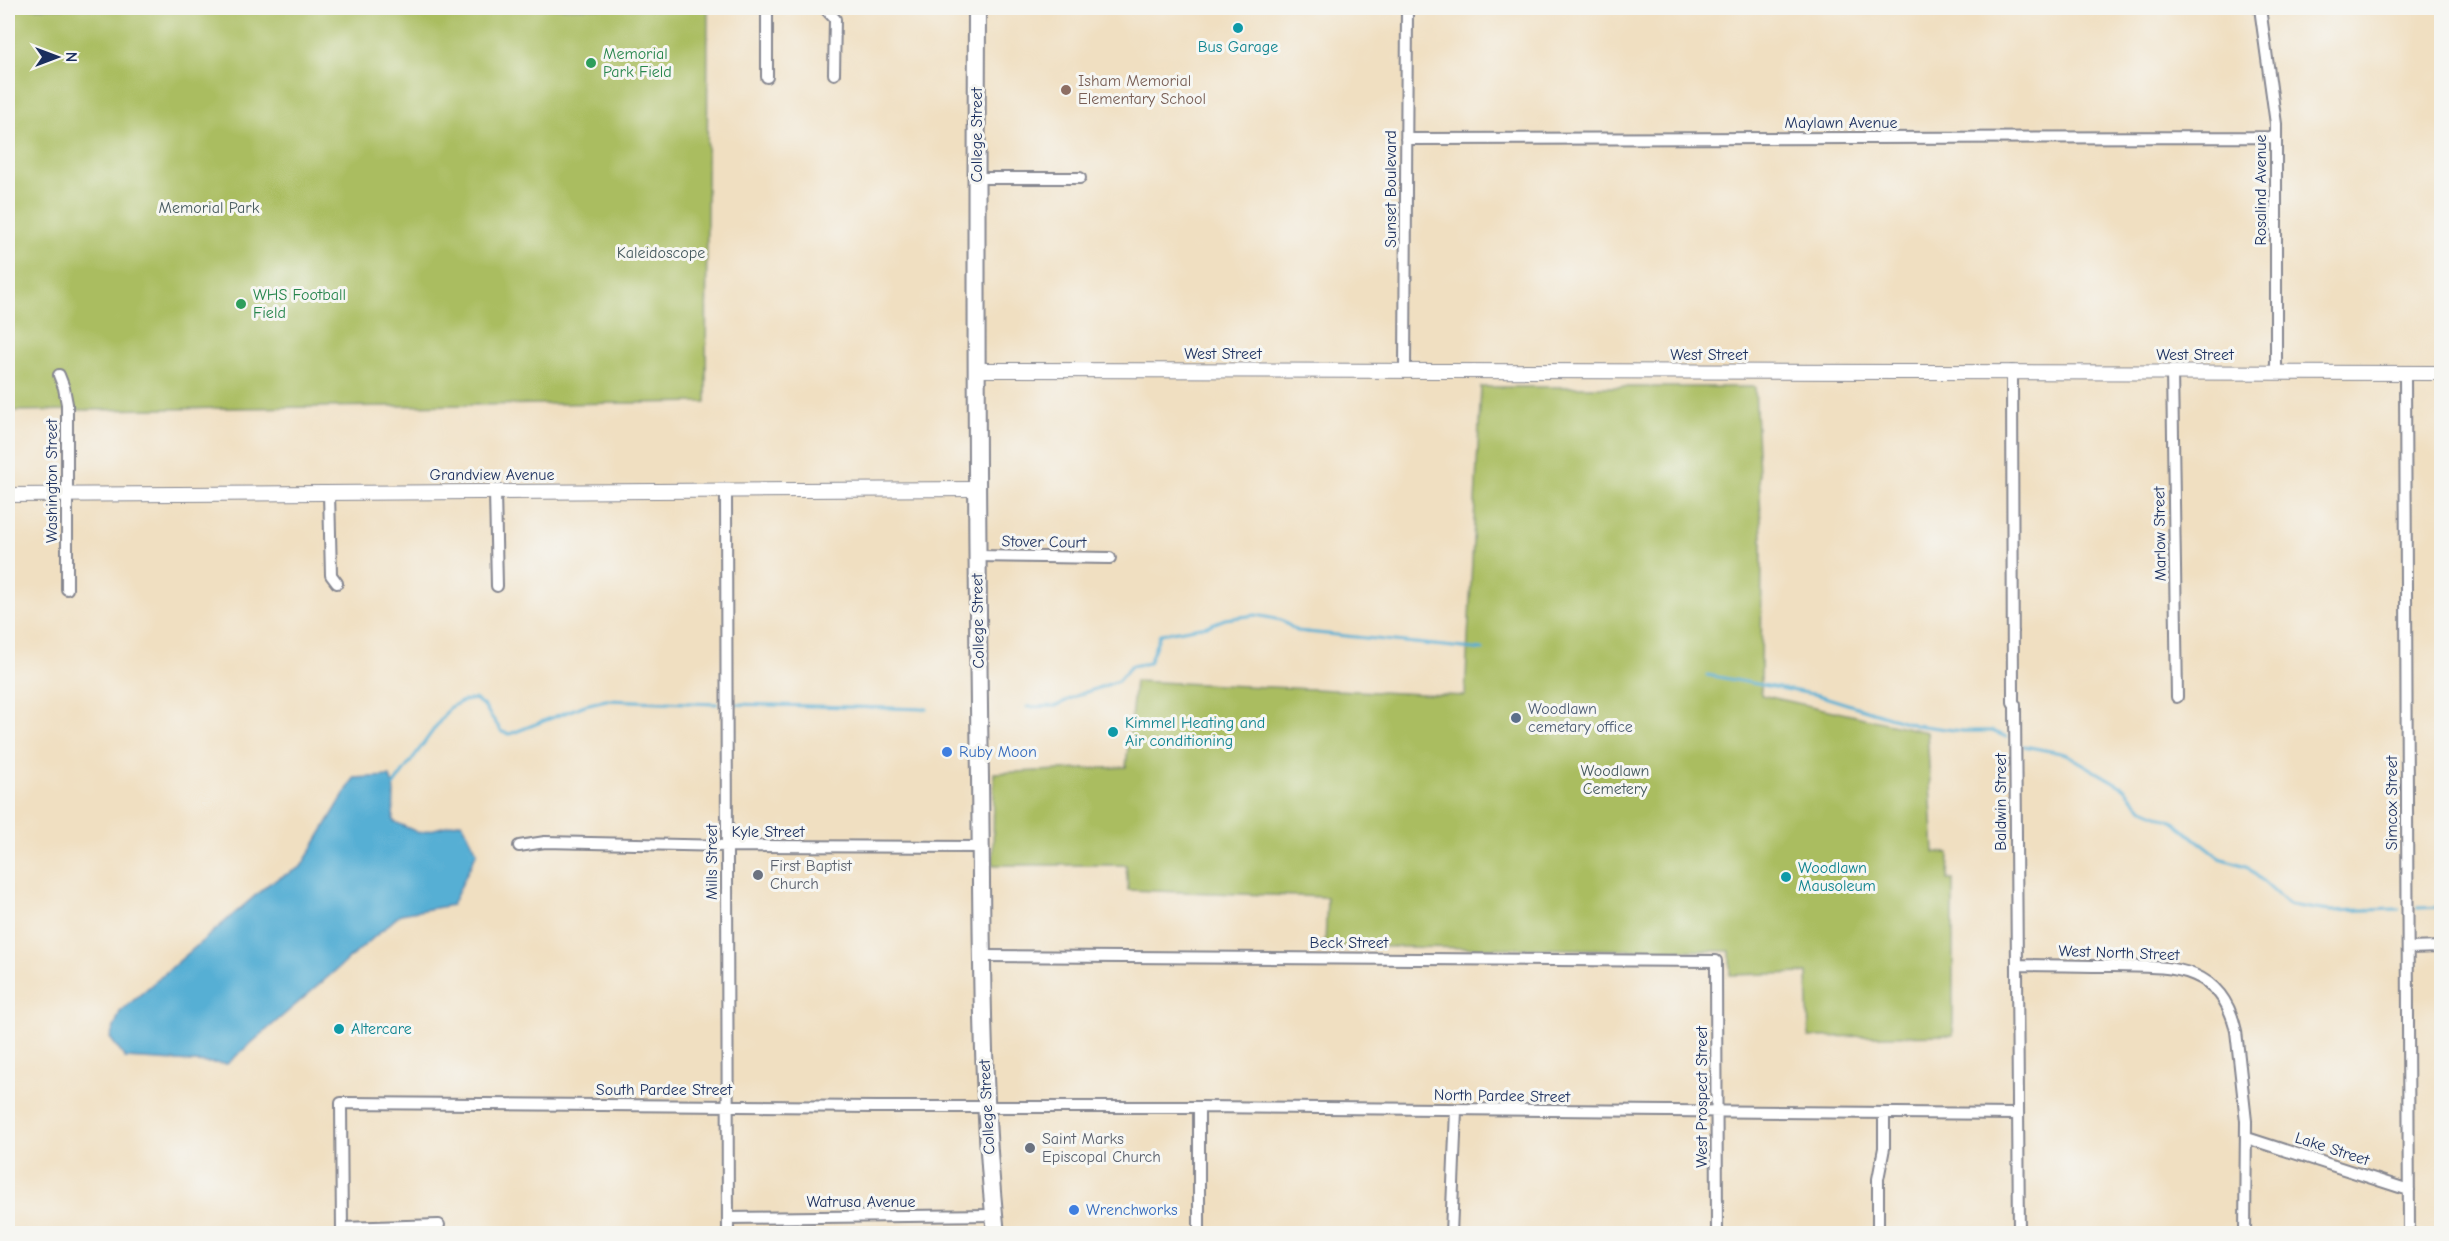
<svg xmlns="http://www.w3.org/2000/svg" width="2449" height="1241" viewBox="0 0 2449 1241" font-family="'Comic Neue',sans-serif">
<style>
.green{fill:#aabd61;stroke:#627660;stroke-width:1.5}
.water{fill:#57afd4;stroke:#396f99;stroke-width:1.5}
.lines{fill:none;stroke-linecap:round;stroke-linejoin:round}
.stream{stroke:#57afd4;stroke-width:3}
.minor-casing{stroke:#868790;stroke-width:14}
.tertiary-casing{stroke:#868790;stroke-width:16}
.secondary-casing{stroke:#868790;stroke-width:20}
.minor{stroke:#fff;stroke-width:10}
.tertiary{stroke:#fff;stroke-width:14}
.secondary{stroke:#fff;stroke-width:16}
.culture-dot{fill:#0f9aa8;stroke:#f6f6f2;stroke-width:2}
.leisure-dot{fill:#2e9e5b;stroke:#f6f6f2;stroke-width:2}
.education-dot{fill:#8d6e63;stroke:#f6f6f2;stroke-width:2}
.service-dot{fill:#5c6f8a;stroke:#f6f6f2;stroke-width:2}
.shop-dot{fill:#3f7fe0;stroke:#f6f6f2;stroke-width:2}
.worship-dot{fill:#6b7280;stroke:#f6f6f2;stroke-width:2}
.labels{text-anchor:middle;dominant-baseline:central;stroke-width:6;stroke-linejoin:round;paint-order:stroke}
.culture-label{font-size:16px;fill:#0d838f;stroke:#f6f6f2;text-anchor:start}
.leisure-label{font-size:16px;fill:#27864d;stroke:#f6f6f2;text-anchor:start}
.education-label{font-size:16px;fill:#785e54;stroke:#f6f6f2;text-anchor:start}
.street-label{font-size:16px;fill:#1b2f5e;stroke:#f6f6f2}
.park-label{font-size:16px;fill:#465a5f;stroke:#f6f6f2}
.service-label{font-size:16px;fill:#4e5e75;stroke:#f6f6f2;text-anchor:start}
.shop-label{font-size:16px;fill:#366cbe;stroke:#f6f6f2;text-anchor:start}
.worship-label{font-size:16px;fill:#5b616d;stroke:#f6f6f2;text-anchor:start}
</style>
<rect width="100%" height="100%" fill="#f6f6f2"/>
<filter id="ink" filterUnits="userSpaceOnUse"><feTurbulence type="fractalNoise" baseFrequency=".0167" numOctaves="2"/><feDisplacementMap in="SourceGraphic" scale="12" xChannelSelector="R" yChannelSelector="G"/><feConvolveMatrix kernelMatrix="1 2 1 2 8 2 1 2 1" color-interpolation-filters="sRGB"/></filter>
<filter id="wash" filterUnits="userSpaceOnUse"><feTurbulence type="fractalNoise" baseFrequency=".008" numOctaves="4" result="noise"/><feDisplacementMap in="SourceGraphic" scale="24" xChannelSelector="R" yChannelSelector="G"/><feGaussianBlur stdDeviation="1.35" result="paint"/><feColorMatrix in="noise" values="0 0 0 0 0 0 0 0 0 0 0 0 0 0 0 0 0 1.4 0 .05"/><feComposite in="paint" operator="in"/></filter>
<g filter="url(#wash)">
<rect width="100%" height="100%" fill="#f0dfc1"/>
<!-- green -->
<path class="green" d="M 8,8 L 708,8 L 706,402 L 8,411 Z
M 1481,387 L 1755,387 L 1762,539 L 1761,695 L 1927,732 L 1934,852 L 1949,853 L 1948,880 L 1953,880 L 1953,1035 L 1809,1037 L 1807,973 L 1730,975 L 1730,951 L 1325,946 L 1327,897 L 1128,890 L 1126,865 L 993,865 L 994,773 L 1126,767 L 1135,681 L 1465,696 Z"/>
<!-- water -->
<path class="water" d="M 390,776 L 394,790 L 393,821 L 419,833 L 462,822 L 477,852 L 452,905 L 401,914 L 227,1064 L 125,1058 L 110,1038 L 120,1012 L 270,883 L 301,867 L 354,778 Z"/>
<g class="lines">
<!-- stream -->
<path class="stream" d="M 1707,675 L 1818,695 L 1915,725 L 1962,731 L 1992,731 L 2007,737
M 736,704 L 927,709
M 1027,707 L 1056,706 L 1078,695 L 1118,681 L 1131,666 L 1149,663 L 1160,634 L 1207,626 L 1225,619 L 1256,615 L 1281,620 L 1297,631 L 1483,650
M 2024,746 L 2066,754 L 2124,788 L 2142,808 L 2174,822 L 2220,858 L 2246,866 L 2289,905 L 2330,911 L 2399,909
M 393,786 L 450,707 L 463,701 L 475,699 L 484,706 L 502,732 L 510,734 L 585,705 L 606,700 L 717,704
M 2417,908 L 2442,907"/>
</g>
</g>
<g filter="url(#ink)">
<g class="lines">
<!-- minor casing -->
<g class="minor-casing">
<path id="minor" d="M 767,8 L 767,77
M 825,8 L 835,19 L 834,74
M 2260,8 L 2276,124 L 2276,373
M 1406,139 L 2276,137
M 977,178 L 1080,178
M 1405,371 L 1407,8
M 2012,371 L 2013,702 L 2015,705 L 2019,1234
M 2172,371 L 2177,697
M 2405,373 L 2409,1234
M 59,375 L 64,388 L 67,404 L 67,589
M 726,490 L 728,1234
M 495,492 L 497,586
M 329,493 L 331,575 L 337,583
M 977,556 L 1110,558
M 519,846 L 545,842 L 727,846 L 981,847
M 2408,948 L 2442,947
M 981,956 L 1716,961 L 1717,1234
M 2017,965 C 2049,965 2081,966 2113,966 C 2170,967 2221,963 2236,1031 L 2246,1121 L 2245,1234
M 2247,1138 L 2409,1190
M 728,1218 L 994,1215
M 342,1228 L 439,1225
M 342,1234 L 341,1103 L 876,1107 L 1199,1107 L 2018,1114
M 1199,1234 L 1199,1107
M 1451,1234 L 1456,1110
M 1878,1234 L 1878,1179 L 1884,1148 L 1884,1113"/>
</g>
<!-- tertiary casing -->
<g class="tertiary-casing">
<path id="tertiary" d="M 977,370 L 2442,373
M 8,495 L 976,489"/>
</g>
<!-- secondary casing -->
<g class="secondary-casing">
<path id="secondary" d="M 977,8 C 976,264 976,521 980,778 C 982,930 980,1082 996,1234"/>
</g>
<!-- minor -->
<use href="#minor" class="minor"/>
<!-- tertiary -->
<use href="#tertiary" class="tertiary"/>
<!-- secondary -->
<use href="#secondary" class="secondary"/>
</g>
</g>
<!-- markers -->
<g class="culture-dot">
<circle cx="1238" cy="28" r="6"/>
<circle cx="1113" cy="732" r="6"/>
<circle cx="1786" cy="877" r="6"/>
<circle cx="339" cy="1029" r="6"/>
</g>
<g class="leisure-dot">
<circle cx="591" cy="63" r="6"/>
<circle cx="241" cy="304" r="6"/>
</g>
<circle class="education-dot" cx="1066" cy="90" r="6"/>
<circle class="service-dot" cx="1516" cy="718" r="6"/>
<g class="shop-dot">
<circle cx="947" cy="752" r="6"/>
<circle cx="1074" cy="1210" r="6"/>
</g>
<g class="worship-dot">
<circle cx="758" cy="875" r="6"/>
<circle cx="1030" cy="1148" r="6"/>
</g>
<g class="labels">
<!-- culture labels -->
<g class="culture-label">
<text x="1238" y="47" text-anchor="middle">Bus Garage</text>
<text x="1125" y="723">Kimmel Heating and<tspan x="1125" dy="18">Air conditioning</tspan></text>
<text x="1798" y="868">Woodlawn<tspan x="1798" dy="18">Mausoleum</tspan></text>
<text x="351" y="1029">Altercare</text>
</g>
<!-- leisure labels -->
<g class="leisure-label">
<text x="603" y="54">Memorial<tspan x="603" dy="18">Park Field</tspan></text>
<text x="253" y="295">WHS Football<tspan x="253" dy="18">Field</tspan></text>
</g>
<!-- education labels -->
<g class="education-label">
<text x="1078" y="81">Isham Memorial<tspan x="1078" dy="18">Elementary School</tspan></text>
</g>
<!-- street labels -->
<g class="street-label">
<text x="1841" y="123">Maylawn Avenue</text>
<text transform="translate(977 135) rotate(-90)">College Street</text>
<text transform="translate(1391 189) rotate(-90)">Sunset Boulevard</text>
<text transform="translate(2261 190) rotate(-90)">Rosalind Avenue</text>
<text x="1223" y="354">West Street</text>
<text x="1709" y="355">West Street</text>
<text x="2195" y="355">West Street</text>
<text x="492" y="475">Grandview Avenue</text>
<text transform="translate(52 481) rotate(-90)">Washington Street</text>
<text transform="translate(2160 534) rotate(-91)">Marlow Street</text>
<text transform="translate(1044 542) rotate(1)">Stover Court</text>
<text transform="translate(978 621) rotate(-91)">College Street</text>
<text transform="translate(2001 802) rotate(-90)">Baldwin Street</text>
<text transform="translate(2392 803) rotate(-90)">Simcox Street</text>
<text x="768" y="832">Kyle Street</text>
<text transform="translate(712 862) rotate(-90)">Mills Street</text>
<text x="1349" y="943">Beck Street</text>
<text transform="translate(2119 953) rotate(2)">West North Street</text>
<text x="664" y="1090">South Pardee Street</text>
<text transform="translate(1502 1096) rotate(1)">North Pardee Street</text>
<text transform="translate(1702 1097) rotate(-90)">West Prospect Street</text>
<text transform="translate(987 1107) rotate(-93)">College Street</text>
<text transform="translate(2332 1149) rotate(18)">Lake Street</text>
<text x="861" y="1202">Watrusa Avenue</text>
</g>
<!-- park labels -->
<g class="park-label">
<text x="209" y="208">Memorial Park</text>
<text x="661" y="253">Kaleidoscope</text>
<text x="1615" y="771">Woodlawn<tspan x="1615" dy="18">Cemetery</tspan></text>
</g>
<!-- service labels -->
<g class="service-label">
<text x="1528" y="709">Woodlawn<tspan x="1528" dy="18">cemetary office</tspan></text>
</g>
<!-- shop labels -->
<g class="shop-label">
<text x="959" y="752">Ruby Moon</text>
<text x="1086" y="1210">Wrenchworks</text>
</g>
<!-- worship labels -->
<g class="worship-label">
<text x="770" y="866">First Baptist<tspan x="770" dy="18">Church</tspan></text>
<text x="1042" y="1139">Saint Marks<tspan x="1042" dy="18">Episcopal Church</tspan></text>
</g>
</g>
<!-- margin -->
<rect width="2449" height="1241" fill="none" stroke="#f6f6f2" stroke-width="30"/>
<!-- north arrow -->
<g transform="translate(57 57) rotate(90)" stroke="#f6f6f2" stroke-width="4.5" paint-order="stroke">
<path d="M0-4.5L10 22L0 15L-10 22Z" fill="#1b2f5e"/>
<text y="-9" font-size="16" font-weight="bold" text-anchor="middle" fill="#1b2f5e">N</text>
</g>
</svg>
